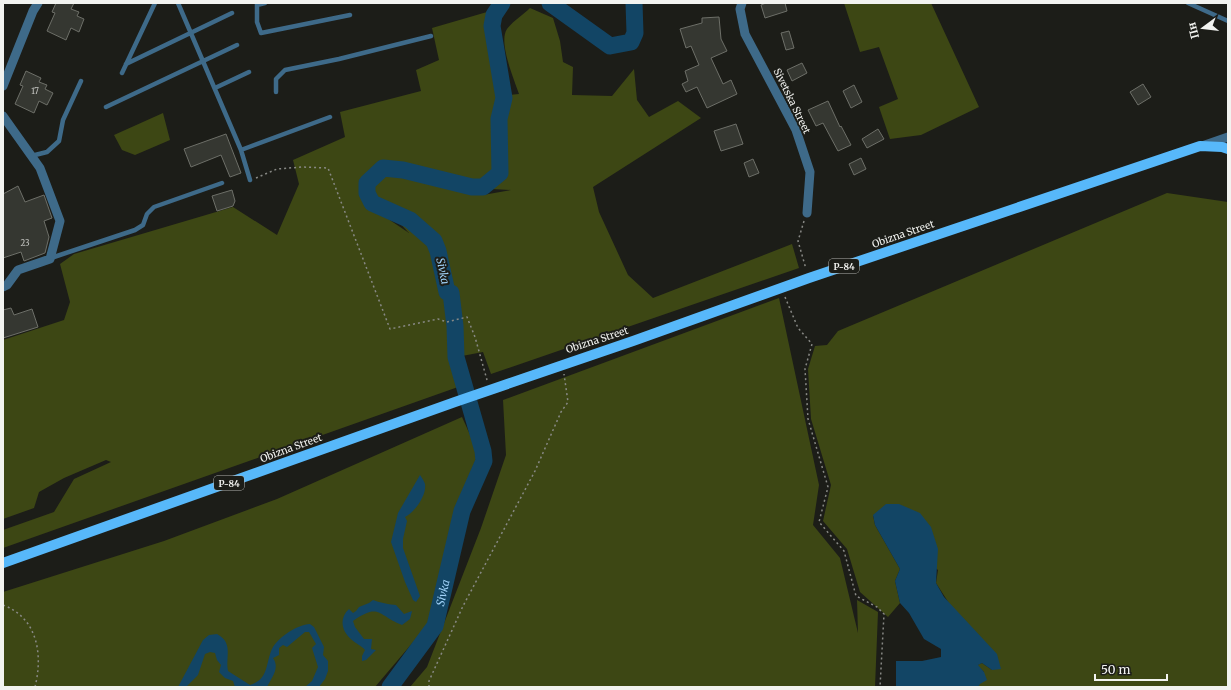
<svg xmlns="http://www.w3.org/2000/svg" width="1231" height="690" viewBox="0 0 1231 690" font-family="Merriweather,serif">
<style>
.green{fill:#3d4714}
.water{fill:#124565}
.lines{fill:none;stroke-linecap:round;stroke-linejoin:round}
.river{stroke:#124565;stroke-width:17}
.building{fill:#353731;stroke:#6d6f68}
.path{stroke:#888985;stroke-width:1.5;stroke-dasharray:2 3;stroke-linecap:butt}
.lane{stroke:#3e6a89;stroke-width:4.5}
.street{stroke:#3e6a89;stroke-width:9}
.primary{stroke:#57b8fa;stroke-width:10}
.labels{text-anchor:middle;dominant-baseline:central;stroke-width:4;stroke-linejoin:round;paint-order:stroke}
.number-label{font-size:8px;fill:#c3c4c0}
.shield{fill:#1c1d18;stroke:#b2b3af;stroke-width:1}
.shield-label{font-size:9px;font-weight:bold;fill:#f2f3f0}
.street-label{font-size:10px;fill:#f2f3f0;stroke:#1c1d18}
.water-label{font-size:11px;font-style:italic;fill:#a0d2f8;stroke:#1c1d18}
</style>
<rect width="100%" height="100%" fill="#1c1d18"/>
<!-- green -->
<path class="green" d="M 844,3 L 931,3 L 979,107 L 921,135 L 890,139 L 879,107 L 898,99 L 879,47 L 860,52 Z
M 530,8 L 553,18 L 560,41 L 563,62 L 573,67 L 572,95 L 612,96 L 634,69 L 637,100 L 649,117 L 678,101 L 701,118 L 593,187 L 599,212 L 628,275 L 653,298 L 792,244 L 799,268 L 491,374 L 483,352 L 462,356 L 458,311 L 448,312 L 451,356 L 458,387 L 3,548 L 3,530 L 54,512 L 74,479 L 111,462 L 106,460 L 64,478 L 39,492 L 34,508 L 3,519 L 3,340 L 64,320 L 70,302 L 60,264 L 74,254 L 233,207 L 277,235 L 299,184 L 293,160 L 345,137 L 340,112 L 421,91 L 416,70 L 439,60 L 432,28 L 487,12 L 499,97 L 496,118 L 496,171 L 479,181 L 384,163 L 362,179 L 369,206 L 409,233 L 378,200 L 373,186 L 384,174 L 483,195 L 511,190 L 492,189 L 502,177 L 504,118 L 509,95 L 519,94 C 514,79 498,42 507,29 C 512,22 524,14 530,8 Z
M 163,113 L 170,140 L 135,155 L 122,150 L 114,135 Z
M 1167,193 L 1228,202 L 1228,687 L 978,687 L 984,672 L 977,665 L 982,663 L 992,670 L 936,583 L 938,570 L 873,515 L 875,525 L 900,569 L 895,581 L 900,603 L 888,617 L 860,592 L 847,549 L 823,521 L 831,485 L 811,419 L 808,369 L 815,346 L 827,345 L 838,331 Z
M 779,298 L 819,485 L 813,525 L 840,558 L 858,633 L 857,600 L 878,612 L 875,687 L 410,687 L 427,667 L 481,528 L 506,455 L 503,400 Z
M 462,417 L 477,450 L 476,459 L 455,508 L 431,621 L 375,687 L 3,687 L 3,592 L 164,541 L 277,499 Z"/>
<!-- water -->
<path class="water" d="M 420,475 C 422,478 424,481 425,484 C 427,495 414,513 405,517 L 407,521 L 403,539 L 403,548 L 420,596 L 416,602 L 413,600 L 405,582 L 391,542 L 398,513 Z
M 886,504 L 899,504 L 920,513 L 931,527 L 938,549 L 936,583 L 944,597 L 997,654 L 1001,669 L 992,670 L 982,663 L 978,665 L 984,672 L 987,680 L 980,684 L 978,687 L 896,687 L 896,661 L 922,661 L 941,657 L 941,649 L 924,639 L 909,613 L 900,603 L 895,581 L 900,569 L 875,525 L 873,515 Z
M 373,600 C 378,602 391,605 396,605 L 404,614 L 412,611 L 410,619 L 402,625 C 378,616 380,602 353,621 L 355,627 L 364,639 L 372,639 L 371,649 L 376,650 L 366,660 L 362,661 L 362,656 L 365,650 C 361,645 356,644 352,640 C 341,631 339,618 349,609 L 353,613 L 356,611 L 359,607 L 369,603 Z
M 310,624 L 314,627 L 324,647 L 323,655 L 328,661 L 328,671 L 325,679 L 319,687 L 305,687 L 312,681 L 318,667 L 312,648 L 316,644 L 309,632 L 305,632 L 287,647 L 283,645 L 279,648 L 279,655 L 273,658 C 280,668 272,677 267,687 L 235,687 L 233,681 L 225,678 L 219,672 L 221,665 L 217,660 L 215,653 L 210,652 L 205,654 L 198,675 L 186,687 L 178,687 L 203,640 L 209,635 L 217,634 C 234,643 225,657 228,671 L 250,685 C 270,679 265,662 273,647 C 280,636 297,625 310,624 Z"/>
<g class="lines">
<!-- river -->
<g class="river">
<path d="M 550,3 L 610,46 L 631,42 L 635,33 L 634,3"/>
<path id="s1" d="M 390,687 L 435,626 L 462,511 L 484,461 L 483,451 L 456,357 L 455,326 L 451,293 L 447,292 L 438,251 L 434,241 L 410,220 L 372,203 L 367,193 L 367,183 L 383,168 L 403,170 L 472,187 L 483,187 L 500,173 L 499,119 L 504,98 L 492,26 L 494,15 L 502,3"/>
</g>
</g>
<!-- building -->
<path class="building" d="M 56,3 L 74,3 L 71,9 L 79,12 L 77,16 L 84,19 L 79,32 L 71,28 L 66,40 L 47,31 L 55,13 L 52,12 Z
M 766,3 L 785,3 L 787,11 L 765,18 L 761,5 Z
M 719,17 L 721,39 L 727,51 L 711,58 L 723,84 L 731,80 L 737,94 L 707,108 L 697,87 L 686,92 L 682,84 L 688,81 L 685,71 L 699,65 L 691,46 L 686,48 L 680,29 L 702,23 L 702,18 Z
M 789,31 L 794,48 L 786,50 L 781,33 Z
M 802,63 L 807,73 L 792,81 L 787,70 Z
M 26,71 L 41,78 L 39,82 L 47,85 L 45,89 L 53,93 L 47,105 L 39,101 L 34,113 L 15,104 L 23,86 L 20,85 Z
M 1143,84 L 1151,97 L 1138,105 L 1130,92 Z
M 854,85 L 862,102 L 851,108 L 843,91 Z
M 828,101 L 840,127 L 841,126 L 851,145 L 838,151 L 823,123 L 816,126 L 808,110 Z
M 736,124 L 743,144 L 721,151 L 714,131 Z
M 878,129 L 884,139 L 867,148 L 862,139 Z
M 226,134 L 241,173 L 230,177 L 221,155 L 191,167 L 184,149 Z
M 861,158 L 866,169 L 854,175 L 849,164 Z
M 753,159 L 759,173 L 749,177 L 744,163 Z
M 18,186 L 25,202 L 44,195 L 52,218 L 44,221 L 49,237 L 45,253 L 24,261 L 21,252 L 3,258 L 3,194 Z
M 232,190 L 235,201 L 233,206 L 217,211 L 212,196 Z
M 11,308 L 14,315 L 32,309 L 38,327 L 3,338 L 3,310 Z"/>
<g class="lines">
<!-- path -->
<path class="path" d="M 256,178 L 277,169 L 302,167 L 328,168 L 390,329 L 438,319 L 447,322 L 467,317 L 475,337 L 487,380
M 804,221 L 798,241 L 806,269
M 785,297 L 798,328 L 812,344 L 805,369 L 808,419 L 828,487 L 819,522 L 844,551 L 856,596 L 877,607 L 884,614 L 880,687
M 3,605 C 38,618 43,655 35,687
M 429,687 L 429,681 L 463,606 L 535,471 L 561,412 L 568,402 L 564,374"/>
<!-- lane -->
<path class="lane" d="M 178,3 L 241,150 L 330,117
M 257,3 L 257,22 L 261,33 L 350,15
M 1188,3 L 1228,21
M 257,5 L 265,3
M 126,64 L 232,13
M 122,73 L 155,3
M 215,88 L 249,72
M 276,92 L 276,79 L 285,70 L 339,59 L 431,36
M 106,107 L 237,45
M 241,150 L 250,180
M 31,156 L 47,152 L 59,141 L 63,120 L 81,81
M 51,258 L 135,230 L 143,225 L 147,214 L 154,207 L 222,183"/>
<!-- street -->
<path class="street" d="M 742,3 L 740,9 L 745,34 L 796,130 L 810,172 L 807,213
M 3,86 L 33,11 L 38,3
M 3,116 L 40,168 L 60,221 L 50,259 L 18,270 L 7,285 L 3,287
M 1202,146 L 1228,137"/>
<!-- primary -->
<path class="primary" d="M 3,563 L 455,402 L 633,341 L 809,278 L 1200,146 L 1222,147 L 1228,149"/>
</g>
<g class="labels">
<!-- number labels -->
<g class="number-label">
<text x="35" y="91">17</text>
<text x="25" y="243">23</text>
</g>
<!-- shield labels -->
<g class="shield">
<rect x="829" y="259" width="30" height="14" rx="3"/>
<rect x="214" y="476" width="30" height="14" rx="3"/>
</g>
<g class="shield-label">
<text x="844" y="266">Р-84</text>
<text x="229" y="483">Р-84</text>
</g>
<!-- street labels -->
<g class="street-label">
<text transform="translate(792 101) rotate(64)">Sivetska Street</text>
<text transform="translate(903 234) rotate(-19)">Obizna Street</text>
<text transform="translate(597 340) rotate(-18)">Obizna Street</text>
<text transform="translate(291 448) rotate(-20)">Obizna Street</text>
</g>
<!-- water labels -->
<g class="water-label">
<text transform="translate(443 271) rotate(78)">Sivka</text>
<text stroke="none"><textPath href="#s1" startOffset="110">Sivka</textPath></text>
</g>
</g>
<!-- border -->
<rect width="1231" height="690" fill="none" stroke="#f2f3f0" stroke-width="8"/>
<!-- north arrow -->
<g transform="translate(1203 28) rotate(255)" stroke="#1c1d18" stroke-width="3" paint-order="stroke">
<path d="M0-3L7 15L0 10L-7 15Z" fill="#f2f3f0"/>
<text y="-6" font-size="11" font-weight="bold" text-anchor="middle" fill="#f2f3f0">Пн</text>
</g>
<!-- scale -->
<path d="M1095 674v6h72v-6" fill="none" stroke="#f2f3f0" stroke-width="2"/>
<text x="1101" y="674" font-size="12" fill="#f2f3f0" stroke="#1c1d18" stroke-width="3" paint-order="stroke">50 m</text>
</svg>
